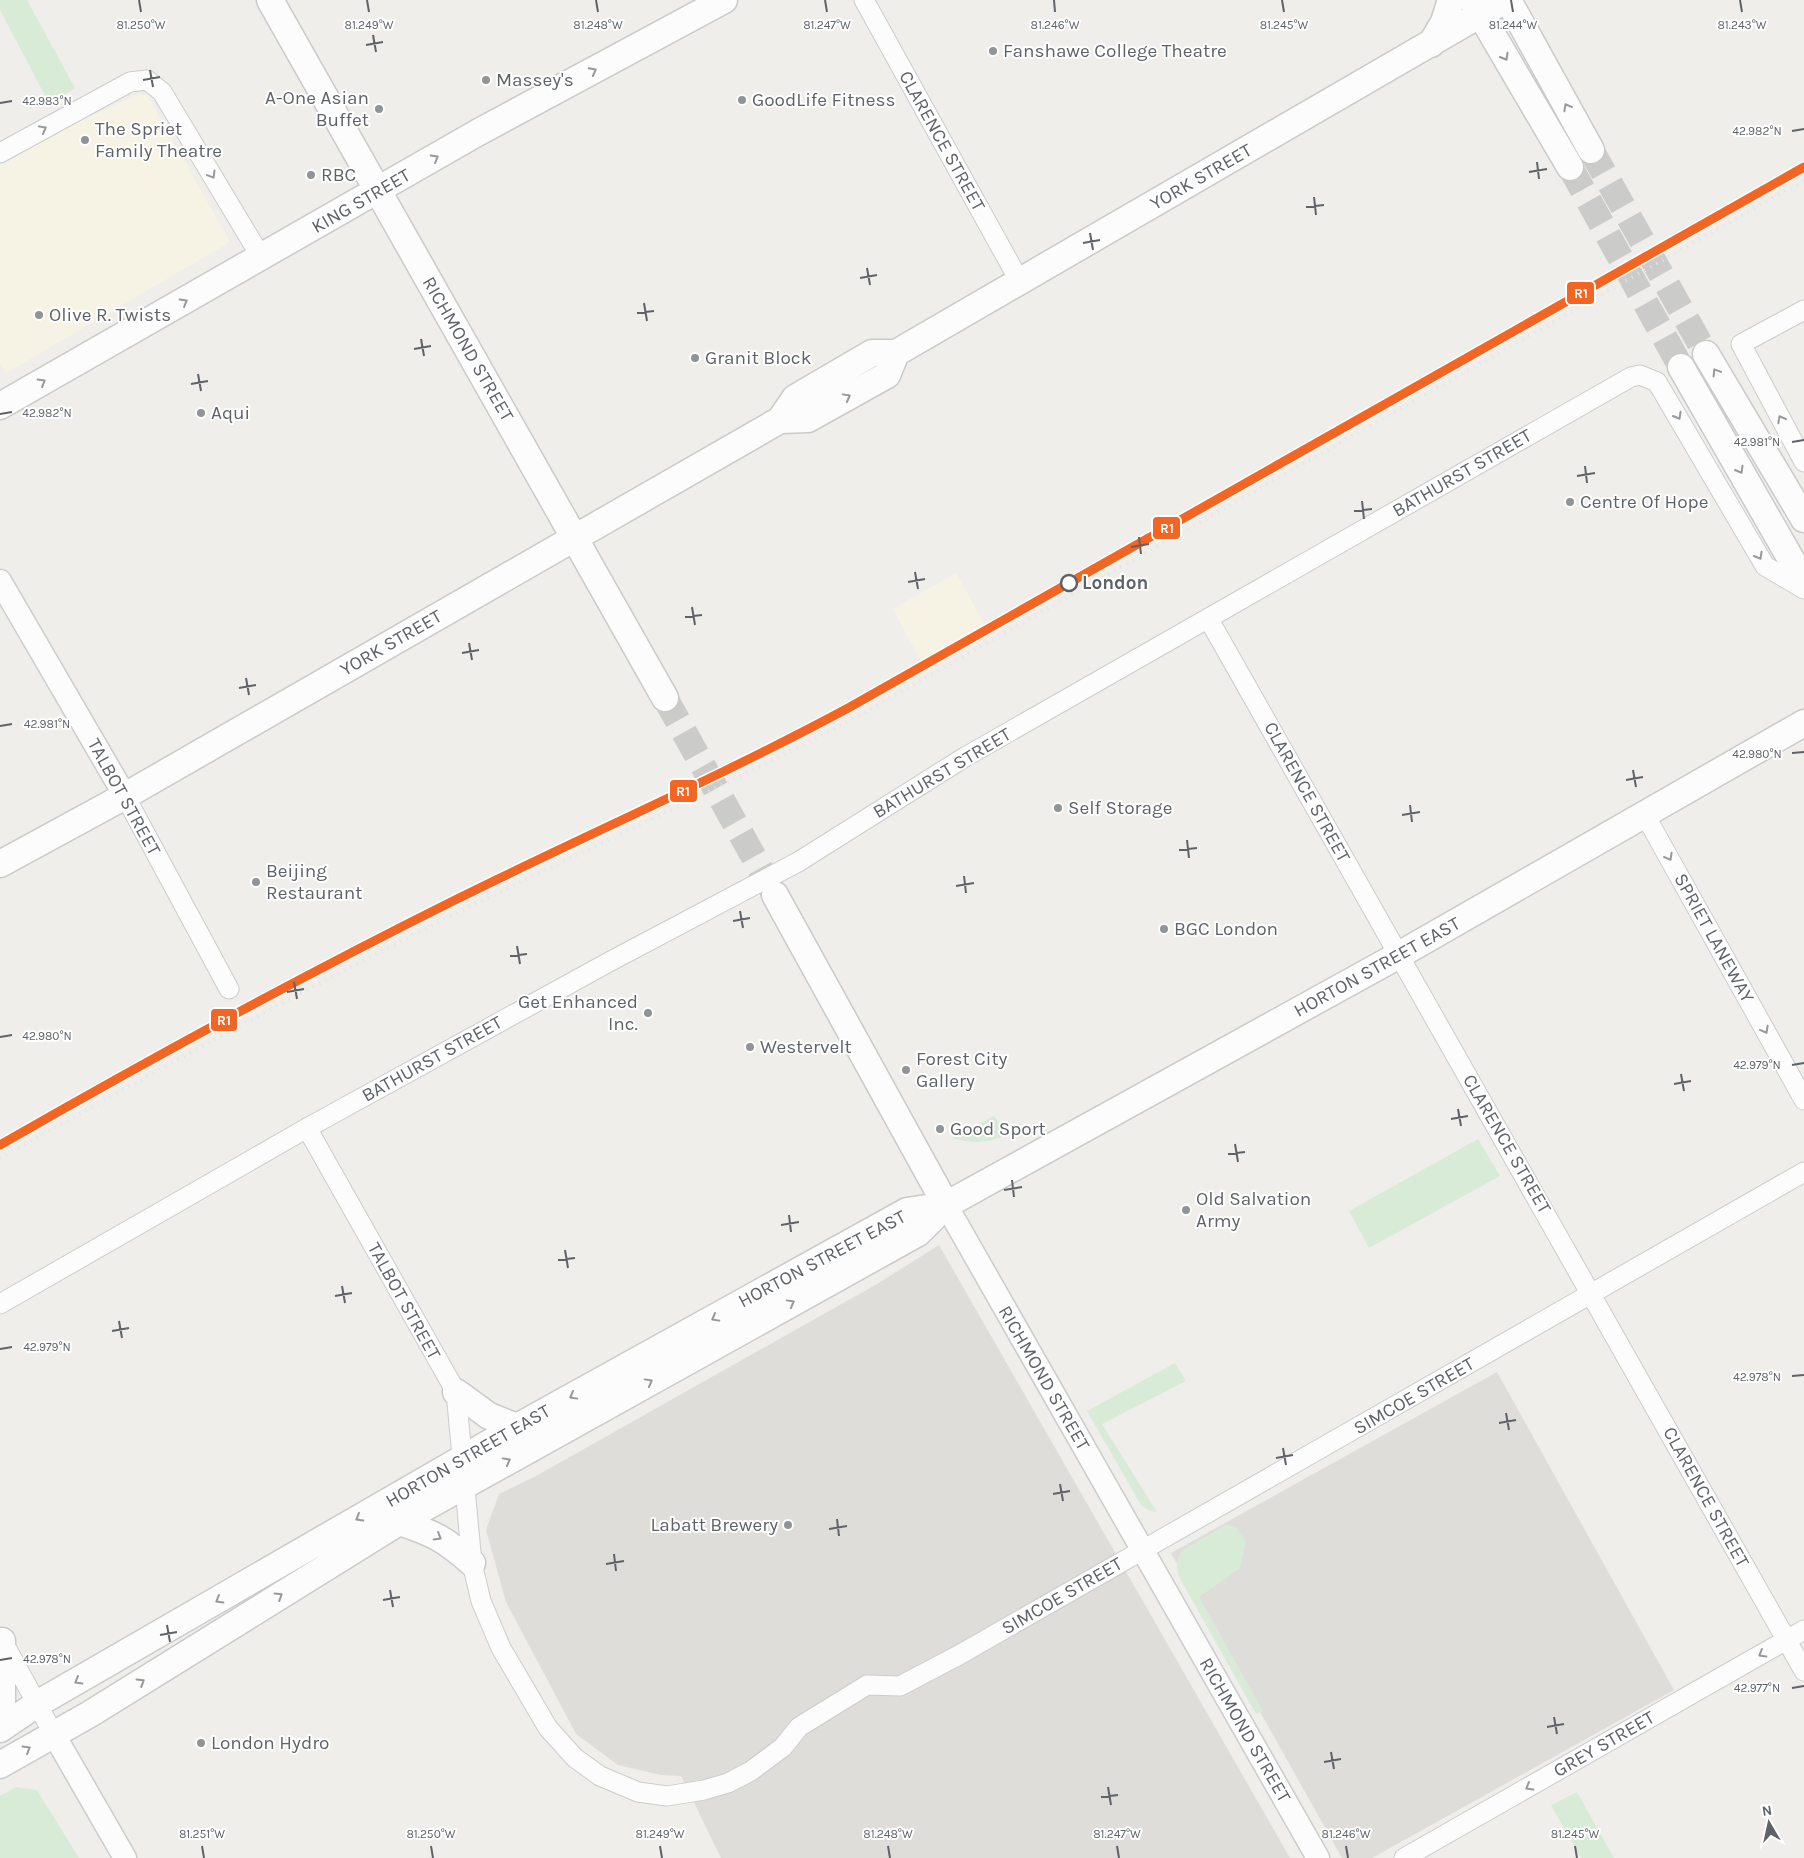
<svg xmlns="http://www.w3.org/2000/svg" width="1804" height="1858" viewBox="0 0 1804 1858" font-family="Karla,sans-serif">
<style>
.commercial{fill:#f7f3e4}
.industrial{fill:#dfddda}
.green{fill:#d8ebd6}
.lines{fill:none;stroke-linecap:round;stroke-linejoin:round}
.secondary-tunnel{stroke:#cbcbca;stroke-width:26;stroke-dasharray:26 13;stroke-linecap:butt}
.minor-casing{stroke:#cbcccc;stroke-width:21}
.tertiary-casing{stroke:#cbcccc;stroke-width:25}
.secondary-casing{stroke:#cacacb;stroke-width:29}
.minor{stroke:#fdfcfc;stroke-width:19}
.tertiary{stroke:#fdfcfc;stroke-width:22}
.secondary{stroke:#fdfcfc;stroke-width:26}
.rail{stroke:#e4e4e4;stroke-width:4;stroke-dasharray:1 6;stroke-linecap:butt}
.rail-1-casing{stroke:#fff;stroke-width:12}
.rail-1{stroke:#f26522;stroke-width:9}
.oneway{stroke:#96999c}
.ticks{fill:none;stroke:#5f6368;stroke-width:2}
.poi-dot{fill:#919496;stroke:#fff;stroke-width:2}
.stop-dot{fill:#fff;stroke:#5f6368;stroke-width:2.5}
.labels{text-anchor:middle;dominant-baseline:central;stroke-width:4;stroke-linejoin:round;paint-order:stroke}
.poi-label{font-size:19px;fill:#5f6368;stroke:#fff;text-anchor:start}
.street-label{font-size:19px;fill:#5f6368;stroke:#fff}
.stop-label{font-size:19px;font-weight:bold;fill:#5f6368;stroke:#fff;text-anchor:start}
.ticks-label{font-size:12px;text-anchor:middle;fill:#5f6368;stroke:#fff;stroke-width:4;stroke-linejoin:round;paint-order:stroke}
.line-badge{stroke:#fff;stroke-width:2}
.badge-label{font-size:14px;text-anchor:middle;font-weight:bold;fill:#fff}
</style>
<rect width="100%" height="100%" fill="#efeeea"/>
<!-- commercial -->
<path class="commercial" d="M 137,95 L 147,95 L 230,242 L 6,373 L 0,364 L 0,166 L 55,132 Z
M 956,573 L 985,625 L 921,661 L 893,609 Z"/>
<!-- industrial -->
<path class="industrial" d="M 939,1245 L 1290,1858 L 721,1858 L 681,1776 L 661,1775 L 618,1765 L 576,1734 L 506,1602 L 486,1530 L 499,1494 L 536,1476 L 877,1284 Z
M 1497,1372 L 1674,1690 L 1372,1858 L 1342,1858 L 1171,1553 Z"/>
<!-- green -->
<path class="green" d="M 0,0 L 27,0 L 75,88 L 50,105 L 0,10 Z
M 994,1116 L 1005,1131 L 1021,1123 L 1019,1130 C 992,1141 981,1146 952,1138 Z
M 1478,1139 L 1500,1176 L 1369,1248 L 1349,1211 Z
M 1175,1363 L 1186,1381 L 1102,1424 L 1157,1512 L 1150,1511 L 1141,1505 L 1087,1411 Z
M 1227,1524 L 1236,1528 L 1246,1542 L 1240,1568 L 1199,1597 L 1263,1711 L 1256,1714 L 1178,1575 C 1177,1565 1176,1558 1183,1550 Z
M 16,1787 L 37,1790 L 79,1858 L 0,1858 L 0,1796 Z
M 1577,1792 L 1614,1858 L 1581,1858 L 1551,1805 Z"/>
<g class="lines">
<!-- secondary-tunnel -->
<path class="secondary-tunnel" d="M 1591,150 L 1706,354
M 1570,167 L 1681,367
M 665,698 L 775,895"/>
<!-- minor casing -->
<g class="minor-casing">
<path id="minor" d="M 864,0 L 1020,282
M 0,153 L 130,82 L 147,80 L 162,92 L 261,257
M 1804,310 L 1741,344 L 1804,462
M 1208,618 L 1804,1671
M 125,796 L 229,989
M 1645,815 L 1804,1100
M 307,1128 L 456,1392 L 472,1563 L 481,1601 L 501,1648 L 548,1728 L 575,1758 L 600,1776 L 638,1792 L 667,1796 L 704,1790 L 728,1783 L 751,1771 L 783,1747 L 799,1727 L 867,1685 L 900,1686 L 959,1655 L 1804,1172
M 0,1304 L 307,1128 L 609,962 L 798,862 L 965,757 L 1631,377 L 1640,375 L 1657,382 L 1765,566 L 1804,589
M 3,1642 L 53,1733
M 1404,1858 L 1804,1630"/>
</g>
<!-- tertiary casing -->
<g class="tertiary-casing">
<path id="tertiary" d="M 0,581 L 125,796
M 946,1205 L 1318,1858
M 53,1733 L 125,1858"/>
</g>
<!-- secondary casing -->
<g class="secondary-casing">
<path id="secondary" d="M 270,0 L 665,698
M 1472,0 L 1570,167
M 1508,0 L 1591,150
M 1431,44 L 1444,22 L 1451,0
M 1706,354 L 1804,519
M 1681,367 L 1804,582
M 0,406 L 477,133 L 724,0
M 780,420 L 808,419 L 887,375 L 896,353
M 0,864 L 125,796 L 780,420 L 795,398 L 872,353 L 896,353 L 1505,0
M 775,895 L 946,1205
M 456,1392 L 489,1416 L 517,1427
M 399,1522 C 433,1533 445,1539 472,1563
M 0,1708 L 2,1702 L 2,1641
M 0,1729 L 37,1704 L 517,1427 L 907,1211 L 946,1205
M 0,1765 L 90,1714 L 399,1522 L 918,1233 L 946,1205 L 1399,955 L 1804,723"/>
</g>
<!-- minor -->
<use href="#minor" class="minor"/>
<!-- tertiary -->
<use href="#tertiary" class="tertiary"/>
<!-- secondary -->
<use href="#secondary" class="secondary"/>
<!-- rail -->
<path class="rail" d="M 114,1080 L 390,933 L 724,772 L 850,707 L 1804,167
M 0,1158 C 153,1073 307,987 465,909 C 595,845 728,785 856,717 L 1804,180"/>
<!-- rail-1 casing -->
<g class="rail-1-casing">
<path id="rail-1" d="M 0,1145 C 150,1059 302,976 457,899 C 588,834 722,776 850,707 L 1804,167"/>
</g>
<!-- rail-1 -->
<use href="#rail-1" class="rail-1"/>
</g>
<!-- one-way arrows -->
<defs><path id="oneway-chevron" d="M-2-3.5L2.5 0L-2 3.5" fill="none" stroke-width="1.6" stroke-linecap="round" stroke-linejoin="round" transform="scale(1.25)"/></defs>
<g class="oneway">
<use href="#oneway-chevron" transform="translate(1505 57) rotate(60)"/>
<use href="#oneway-chevron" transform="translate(593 71) rotate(-28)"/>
<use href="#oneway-chevron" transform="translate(1567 107) rotate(-119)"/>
<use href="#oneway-chevron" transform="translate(43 129) rotate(-29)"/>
<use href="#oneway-chevron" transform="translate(435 158) rotate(-30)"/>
<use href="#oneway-chevron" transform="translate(212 175) rotate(59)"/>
<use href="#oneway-chevron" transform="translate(184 302) rotate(-30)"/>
<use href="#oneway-chevron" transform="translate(1716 372) rotate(-121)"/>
<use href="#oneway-chevron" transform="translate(42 382) rotate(-30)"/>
<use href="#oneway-chevron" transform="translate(847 397) rotate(-29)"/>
<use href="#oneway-chevron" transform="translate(1678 416) rotate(60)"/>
<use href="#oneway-chevron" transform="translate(1781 419) rotate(-118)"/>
<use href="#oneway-chevron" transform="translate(1740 470) rotate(60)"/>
<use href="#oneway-chevron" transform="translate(1759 556) rotate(60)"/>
<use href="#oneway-chevron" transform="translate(1669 857) rotate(61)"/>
<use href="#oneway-chevron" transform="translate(1765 1030) rotate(61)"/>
<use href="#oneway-chevron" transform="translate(791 1303) rotate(-29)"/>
<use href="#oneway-chevron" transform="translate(715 1318) rotate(151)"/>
<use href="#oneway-chevron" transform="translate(649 1382) rotate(-29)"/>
<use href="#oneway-chevron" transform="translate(573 1396) rotate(151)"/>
<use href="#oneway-chevron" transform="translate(507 1461) rotate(-29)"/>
<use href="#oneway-chevron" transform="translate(359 1518) rotate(150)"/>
<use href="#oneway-chevron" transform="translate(438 1537) rotate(31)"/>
<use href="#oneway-chevron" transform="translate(279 1596) rotate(-32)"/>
<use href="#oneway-chevron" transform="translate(219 1600) rotate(150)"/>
<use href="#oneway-chevron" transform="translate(1762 1654) rotate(150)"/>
<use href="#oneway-chevron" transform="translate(78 1681) rotate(150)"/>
<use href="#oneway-chevron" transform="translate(141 1682) rotate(-32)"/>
<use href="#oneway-chevron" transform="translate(27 1749) rotate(-31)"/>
<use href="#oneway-chevron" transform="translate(1529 1787) rotate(150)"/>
</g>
<!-- ticks -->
<path class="ticks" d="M 139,0 L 141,12M 367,0 L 369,12M 596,0 L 598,12M 825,0 L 827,12M 1054,0 L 1055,12M 1282,0 L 1284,12M 1511,0 L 1513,12M 1740,0 L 1742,12M 373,35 L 376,52M 366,45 L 383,42M 150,70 L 153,87M 143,80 L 160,77M 0,103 L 12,101M 1792,131 L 1804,129M 1537,162 L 1539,179M 1529,172 L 1547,169M 1314,197 L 1316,215M 1306,207 L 1324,205M 1090,233 L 1093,250M 1083,243 L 1100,240M 867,268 L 870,285M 860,278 L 877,275M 644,303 L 647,321M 637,313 L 654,311M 421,339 L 424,356M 414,349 L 431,346M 198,374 L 201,391M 191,384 L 208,381M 0,414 L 12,412M 1792,442 L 1804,440M 1585,466 L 1587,483M 1577,476 L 1595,473M 1362,501 L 1364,519M 1354,511 L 1372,509M 1139,537 L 1141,554M 1131,547 L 1149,544M 915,572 L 918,589M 908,582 L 925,579M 692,607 L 695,625M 685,617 L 702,615M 469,643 L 472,660M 462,653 L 479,650M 246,678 L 249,695M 239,688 L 256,685M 0,726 L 12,724M 1792,753 L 1804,752M 1633,770 L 1636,787M 1626,780 L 1643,777M 1410,805 L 1412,822M 1402,815 L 1420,812M 1187,840 L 1189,858M 1179,850 L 1197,848M 964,876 L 966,893M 956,886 L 974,883M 740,911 L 743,928M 733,921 L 750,918M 517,946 L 520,964M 510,956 L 527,954M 294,982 L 297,999M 287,992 L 304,989M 0,1037 L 12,1035M 1792,1065 L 1804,1063M 1681,1074 L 1684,1091M 1674,1084 L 1691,1081M 1458,1109 L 1461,1126M 1451,1119 L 1468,1116M 1235,1144 L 1238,1162M 1228,1154 L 1245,1152M 1012,1180 L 1014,1197M 1004,1190 L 1022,1187M 789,1215 L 791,1232M 781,1225 L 799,1222M 565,1250 L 568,1268M 558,1260 L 575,1258M 342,1286 L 345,1303M 335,1296 L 352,1293M 119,1321 L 122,1338M 112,1331 L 129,1328M 0,1349 L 12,1347M 1792,1376 L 1804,1375M 1506,1413 L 1509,1430M 1499,1423 L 1516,1420M 1283,1448 L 1286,1465M 1276,1458 L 1293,1455M 1060,1484 L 1063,1501M 1053,1494 L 1070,1491M 837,1519 L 839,1536M 829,1529 L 847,1526M 614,1554 L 616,1571M 606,1564 L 624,1561M 390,1590 L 393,1607M 383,1600 L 400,1597M 167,1625 L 170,1642M 160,1635 L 177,1632M 0,1660 L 12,1658M 1792,1688 L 1804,1686M 1554,1717 L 1557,1734M 1547,1727 L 1564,1724M 1331,1752 L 1334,1769M 1324,1762 L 1341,1759M 1108,1787 L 1111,1805M 1101,1797 L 1118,1795M 202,1846 L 204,1858M 431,1846 L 433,1858M 660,1846 L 662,1858M 888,1846 L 890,1858M 1117,1846 L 1119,1858M 1346,1846 L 1348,1858M 1575,1846 L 1577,1858"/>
<!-- markers -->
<g class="poi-dot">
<circle cx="993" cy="51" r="5"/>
<circle cx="486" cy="80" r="5"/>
<circle cx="742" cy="100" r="5"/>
<circle cx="379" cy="109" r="5"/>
<circle cx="85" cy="140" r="5"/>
<circle cx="311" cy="175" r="5"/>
<circle cx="39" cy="315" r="5"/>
<circle cx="695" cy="358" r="5"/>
<circle cx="201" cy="413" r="5"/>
<circle cx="1570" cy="502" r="5"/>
<circle cx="1058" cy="808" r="5"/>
<circle cx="256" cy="882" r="5"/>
<circle cx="1164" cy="929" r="5"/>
<circle cx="648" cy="1013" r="5"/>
<circle cx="750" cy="1047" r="5"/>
<circle cx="906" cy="1070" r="5"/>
<circle cx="940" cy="1129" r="5"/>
<circle cx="1186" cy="1210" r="5"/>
<circle cx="788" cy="1525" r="5"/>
<circle cx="201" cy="1743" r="5"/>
</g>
<circle class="stop-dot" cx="1069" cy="583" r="8"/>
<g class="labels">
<!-- poi labels -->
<g class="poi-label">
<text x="1003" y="51">Fanshawe College Theatre</text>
<text x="496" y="80">Massey's</text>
<text x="369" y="98" text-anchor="end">A-One Asian<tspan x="369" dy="22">Buffet</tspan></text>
<text x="752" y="100">GoodLife Fitness</text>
<text x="95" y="129">The Spriet<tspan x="95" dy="22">Family Theatre</tspan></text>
<text x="321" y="175">RBC</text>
<text x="49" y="315">Olive R. Twists</text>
<text x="705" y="358">Granit Block</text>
<text x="211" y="413">Aqui</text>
<text x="1580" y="502">Centre Of Hope</text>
<text x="1068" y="808">Self Storage</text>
<text x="266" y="871">Beijing<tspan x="266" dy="22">Restaurant</tspan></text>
<text x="1174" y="929">BGC London</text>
<text x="638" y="1002" text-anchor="end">Get Enhanced<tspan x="638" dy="22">Inc.</tspan></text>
<text x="760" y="1047">Westervelt</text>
<text x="916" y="1059">Forest City<tspan x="916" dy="22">Gallery</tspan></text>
<text x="950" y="1129">Good Sport</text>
<text x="1196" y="1199">Old Salvation<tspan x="1196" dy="22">Army</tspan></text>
<text x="778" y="1525" text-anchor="end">Labatt Brewery</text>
<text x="211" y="1743">London Hydro</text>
</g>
<!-- street labels -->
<g class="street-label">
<text transform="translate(942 141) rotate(61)">CLARENCE STREET</text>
<text transform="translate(1201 177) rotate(-30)">YORK STREET</text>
<text transform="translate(361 201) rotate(-30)">KING STREET</text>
<text transform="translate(468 349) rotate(60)">RICHMOND STREET</text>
<text transform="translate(1462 473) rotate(-30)">BATHURST STREET</text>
<text transform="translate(391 643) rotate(-30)">YORK STREET</text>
<text transform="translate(942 773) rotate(-31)">BATHURST STREET</text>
<text transform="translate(1307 792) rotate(61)">CLARENCE STREET</text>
<text transform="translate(124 797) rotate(61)">TALBOT STREET</text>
<text transform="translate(1714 938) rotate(61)">SPRIET LANEWAY</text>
<text transform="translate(1377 967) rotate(-29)">HORTON STREET EAST</text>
<text transform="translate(432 1059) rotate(-29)">BATHURST STREET</text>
<text transform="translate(1507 1144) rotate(60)">CLARENCE STREET</text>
<text transform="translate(822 1259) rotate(-28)">HORTON STREET EAST</text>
<text transform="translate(404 1301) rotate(61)">TALBOT STREET</text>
<text transform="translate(1044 1378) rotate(60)">RICHMOND STREET</text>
<text transform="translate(1414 1396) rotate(-30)">SIMCOE STREET</text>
<text transform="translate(468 1456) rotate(-30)">HORTON STREET EAST</text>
<text transform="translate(1706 1497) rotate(61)">CLARENCE STREET</text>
<text transform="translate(1062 1596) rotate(-30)">SIMCOE STREET</text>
<text transform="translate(1245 1730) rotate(60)">RICHMOND STREET</text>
<text transform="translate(1604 1744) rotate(-30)">GREY STREET</text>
</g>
<!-- stop labels -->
<g class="stop-label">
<text x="1082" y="583">London</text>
</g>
</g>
<g class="ticks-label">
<text x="141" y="29">81.250°W</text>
<text x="369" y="29">81.249°W</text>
<text x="598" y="29">81.248°W</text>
<text x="827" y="29">81.247°W</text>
<text x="1055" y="29">81.246°W</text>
<text x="1284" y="29">81.245°W</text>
<text x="1513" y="29">81.244°W</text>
<text x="1742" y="29">81.243°W</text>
<text x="47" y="105">42.983°N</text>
<text x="1757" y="135">42.982°N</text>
<text x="47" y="417">42.982°N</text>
<text x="1757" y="446">42.981°N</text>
<text x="47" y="728">42.981°N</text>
<text x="1757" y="758">42.980°N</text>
<text x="47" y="1040">42.980°N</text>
<text x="1757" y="1069">42.979°N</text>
<text x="47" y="1351">42.979°N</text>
<text x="1757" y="1381">42.978°N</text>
<text x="47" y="1663">42.978°N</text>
<text x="1757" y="1692">42.977°N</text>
<text x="202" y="1838">81.251°W</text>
<text x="431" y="1838">81.250°W</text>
<text x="660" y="1838">81.249°W</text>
<text x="888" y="1838">81.248°W</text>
<text x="1117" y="1838">81.247°W</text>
<text x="1346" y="1838">81.246°W</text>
<text x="1575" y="1838">81.245°W</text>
</g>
<g class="line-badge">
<rect x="1566" y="281" width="29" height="24" rx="5" fill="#f26522"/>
<rect x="1152" y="516" width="29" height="24" rx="5" fill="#f26522"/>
<rect x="669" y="779" width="29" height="24" rx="5" fill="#f26522"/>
<rect x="210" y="1008" width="28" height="24" rx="5" fill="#f26522"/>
</g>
<g class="badge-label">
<text x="1581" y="298">R1</text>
<text x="1167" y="533">R1</text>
<text x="683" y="796">R1</text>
<text x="224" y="1025">R1</text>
</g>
<!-- north arrow -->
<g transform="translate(1769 1823) rotate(351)" stroke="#ffffff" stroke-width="4" paint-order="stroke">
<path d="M0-4L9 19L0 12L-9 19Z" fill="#5f6368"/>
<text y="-8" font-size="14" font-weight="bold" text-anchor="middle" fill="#5f6368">N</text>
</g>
</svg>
